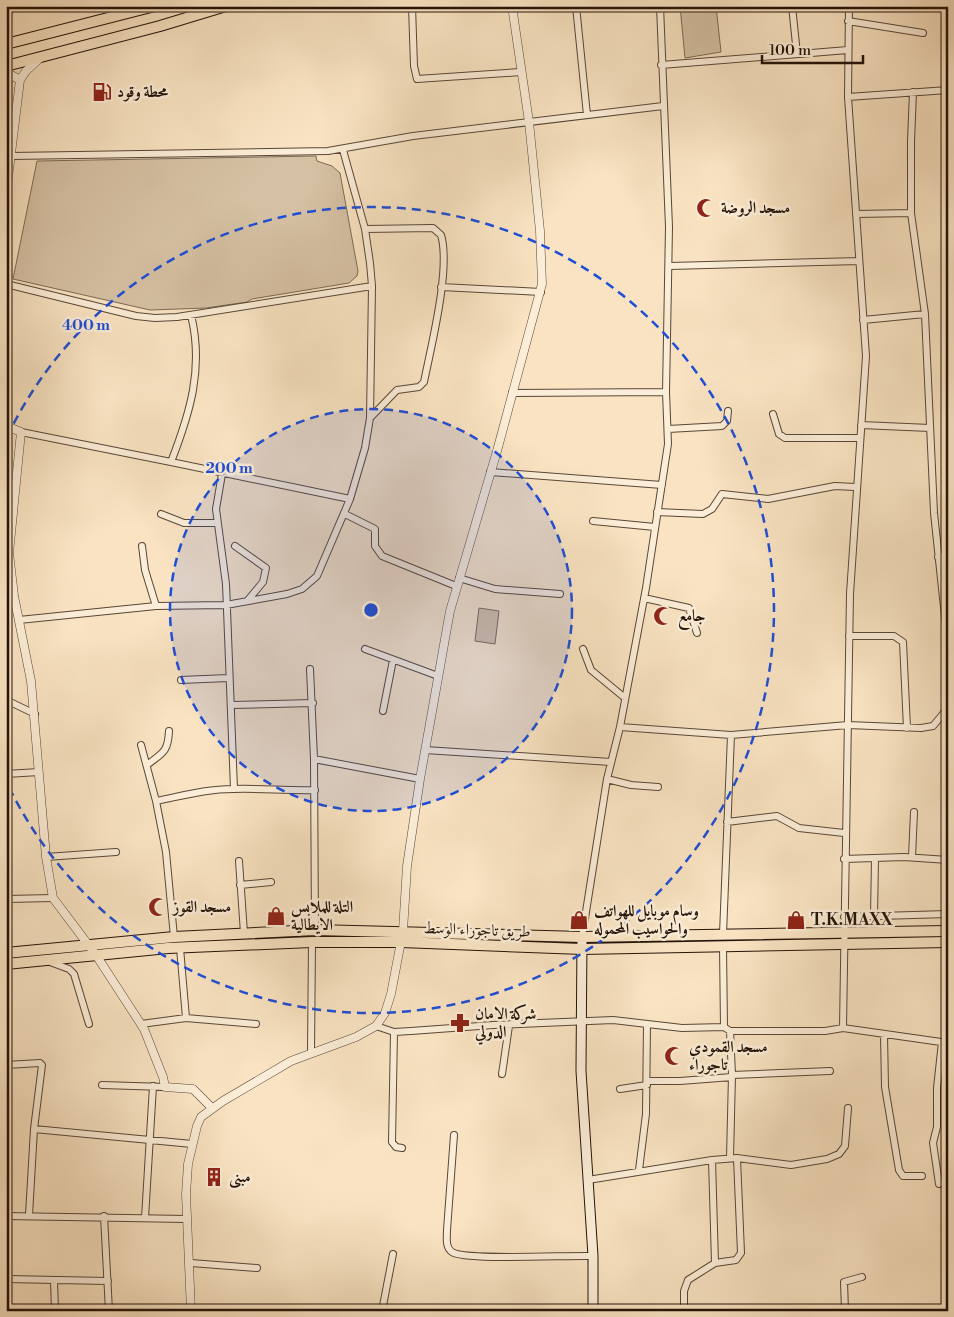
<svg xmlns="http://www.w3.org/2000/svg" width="954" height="1317" viewBox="0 0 954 1317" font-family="'Libre Bodoni',Amiri,serif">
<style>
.green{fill:#d5c0a3;stroke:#7c6a56}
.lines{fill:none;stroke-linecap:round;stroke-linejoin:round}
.minor-casing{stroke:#594737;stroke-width:8}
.tertiary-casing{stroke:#594737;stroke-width:9}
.secondary-casing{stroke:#241309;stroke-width:11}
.primary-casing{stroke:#241309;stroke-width:12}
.trunk-casing{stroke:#241309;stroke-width:12}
.minor{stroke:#fbedd7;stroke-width:6}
.tertiary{stroke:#fbedd7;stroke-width:8}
.secondary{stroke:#fbedd7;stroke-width:9}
.primary{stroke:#f9e3c2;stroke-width:10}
.trunk{stroke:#f9e3c2;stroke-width:10}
.ring{fill:none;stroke:#1d4ed8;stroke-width:2.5;stroke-dasharray:9 6}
.labels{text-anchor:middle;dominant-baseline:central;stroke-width:5;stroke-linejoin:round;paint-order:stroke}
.poi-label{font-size:16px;font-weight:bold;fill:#241309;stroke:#fbedd7;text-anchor:start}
.street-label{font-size:16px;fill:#241309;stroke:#fbedd7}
.centre{fill:#1d4ed8;stroke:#fbedd7;stroke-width:2.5}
.ring-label{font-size:15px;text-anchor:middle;font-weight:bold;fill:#1d4ed8;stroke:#fbedd7;stroke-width:5;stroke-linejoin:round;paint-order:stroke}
</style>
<rect width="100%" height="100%" fill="#f9e3c2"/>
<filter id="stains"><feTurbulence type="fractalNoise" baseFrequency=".004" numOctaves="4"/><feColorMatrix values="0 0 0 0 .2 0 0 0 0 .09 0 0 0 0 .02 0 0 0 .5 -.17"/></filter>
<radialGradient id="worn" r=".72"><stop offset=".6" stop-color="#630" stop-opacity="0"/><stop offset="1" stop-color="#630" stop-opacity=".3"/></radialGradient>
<!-- green -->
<path class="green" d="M 680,6 L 716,6 L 721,52 L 685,58 Z
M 316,156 L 317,161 L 332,166 L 340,173 L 358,271 L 357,276 L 349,283 L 252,299 L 247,302 L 206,308 L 150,310 L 13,279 L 37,161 Z
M 479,608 L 499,611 L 495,644 L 475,641 Z"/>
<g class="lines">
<!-- minor casing -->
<g class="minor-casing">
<path id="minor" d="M 412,6 L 414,66 L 417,79 L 521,72
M 576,6 L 587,115
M 792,6 L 797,54
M 848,21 L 923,33
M 661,65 L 848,50
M 913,92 L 911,141 L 911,213 L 925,314 L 934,513 L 948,645
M 848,97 L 948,90
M 11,156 L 328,151 L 413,136 L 663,106
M 856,214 L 911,213
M 365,229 L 433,228 L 441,235 C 451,268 431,347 424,382 L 419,387 L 397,390 L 370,418
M 670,266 L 859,261
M 6,284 L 136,316 L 155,318 L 177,317 L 372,286
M 441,287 L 541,292
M 191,315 C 204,368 190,413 171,462 L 350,499
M 863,320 L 925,314
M 512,393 L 666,392
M 773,414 L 779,434 L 785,438 L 860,438
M 861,425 L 930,428
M 668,429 L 722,426 L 727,421 L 728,411
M 21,432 L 171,462
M 490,472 L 662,485
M 222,474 L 216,509 L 226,584 L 234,789
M 657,512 L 703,514 L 712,509 L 722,494 L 768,499 L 835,486 L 855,487
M 161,514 L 184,523 L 217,523
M 345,514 L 375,529 L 375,546 L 382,556 L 456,586
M 593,521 L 655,527
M 142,546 L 145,570 L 156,606
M 235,546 L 266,568 L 263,582 L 248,600
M 938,557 L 948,556
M 459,578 L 495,589 L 560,594
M 644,598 L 689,608 L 697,633
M 19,620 L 156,606 L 226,605 L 287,594 L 302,589 L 317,576 L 350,499 L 365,448 L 370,418 L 372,286 L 370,263 L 365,229 L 343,150
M 849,636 L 894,636 L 903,642 L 907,728
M 365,649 L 438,676
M 583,649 L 591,670 L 625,698
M 310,669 L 314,759
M 181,680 L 228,678
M 6,700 L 35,714
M 231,705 L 313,703
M 383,711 L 393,660
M 620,727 L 731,735 L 848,725 L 921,728 L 933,726 L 948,708
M 141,745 L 156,801 L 166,852 L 174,937
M 425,750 L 611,762
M 147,765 C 162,753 168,753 169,731
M 6,774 L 39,772
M 607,779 L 631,785 L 658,787
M 156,801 C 182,796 206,789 233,789 C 261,788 288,791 315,790
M 727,822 L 777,816 L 799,828 L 844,833
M 46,857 L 116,852
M 912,857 L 914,812
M 844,859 L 904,857 L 948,860
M 239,861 L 244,933
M 240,885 L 271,882
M 6,899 L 53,898
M 874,916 L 875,858
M 844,917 L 948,914
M 315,930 L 314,759 L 420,779
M 723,934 L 731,735
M 582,937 L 607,779 L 620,727 L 646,588 L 668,444 L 666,392 L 669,227 L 660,6
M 723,946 L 724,1027
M 180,948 L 186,1018
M 50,962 L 69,969 L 74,974 L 89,1024
M 141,1024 L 186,1018 L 256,1024
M 376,1026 L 394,1032 L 411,1031 L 493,1025 L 613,1020 L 682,1028 L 724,1027 L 730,1031 L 825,1031 L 843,1028 L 948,1043
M 843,1028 L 850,594 L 866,356 L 848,97 L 849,6
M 730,1031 L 732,1075 L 730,1158
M 394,1032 L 392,1142 L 396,1147 L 402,1148
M 884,1035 L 885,1087 L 899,1170 L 903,1176 L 922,1176
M 311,1052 L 312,942
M 6,1065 L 40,1063 L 42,1065 L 34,1129 L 29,1215
M 502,1074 L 509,1026
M 732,1075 L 830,1071
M 647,1081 L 680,1081 L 732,1077
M 102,1085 L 165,1087
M 620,1089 L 647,1085
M 34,1129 L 192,1144
M 454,1135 L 447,1230 C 447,1238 445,1247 452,1252 C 465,1261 569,1255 593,1256
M 712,1160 L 715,1263
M 639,1170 L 646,1114 L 647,1024
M 588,1180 L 712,1160 L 737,1158 L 791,1165 L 827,1159 L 839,1154 L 845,1146 L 848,1108
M 939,1184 L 933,1143 L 937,1127 L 937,1088 L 942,1042
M 6,1216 L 186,1219
M 104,1216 L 109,1311
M 145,1218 L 153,1086
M 191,1263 L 257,1268
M 6,1279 L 108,1281
M 54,1280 L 55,1311
M 382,1311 L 393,1254
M 684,1311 L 684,1291 L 688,1280 L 715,1263 L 736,1260 L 741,1253 L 737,1158
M 845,1311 L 844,1282 L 862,1277"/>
</g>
<!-- tertiary casing -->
<g class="tertiary-casing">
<path id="tertiary" d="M 6,72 L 20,80
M 6,194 L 20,80 L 26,71 L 39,59
M 6,426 L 21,432 L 9,553 L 14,596 L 31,681 L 46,857 L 53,898 L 96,955 L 144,1029 L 163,1077 L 165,1087 L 193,1089 L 212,1108
M 191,1311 L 186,1194 L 188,1164 L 197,1126 L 201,1117 L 223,1101 L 291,1061 L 356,1037 L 376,1026 L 385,1013 L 391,994 L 403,931 L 407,866 L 420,779 L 450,611 L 497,451 L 542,284 L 540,231 L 529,122 L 512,6"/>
</g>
<!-- secondary casing -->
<g class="secondary-casing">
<path id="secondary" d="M 582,937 L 581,1071 L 593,1256 L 593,1311"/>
</g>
<!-- primary casing -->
<g class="primary-casing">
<path id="primary" d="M 6,953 L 174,937 L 315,930 L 582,937 L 948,931
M 6,964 L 168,948 L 312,942 L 401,942 L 582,949 L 948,942"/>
</g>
<!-- trunk casing -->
<g class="trunk-casing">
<path id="trunk" d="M 6,44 L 155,6
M 6,66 L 160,26 L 226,6"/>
</g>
<!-- minor -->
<use href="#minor" class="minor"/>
<!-- tertiary -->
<use href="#tertiary" class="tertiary"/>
<!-- secondary -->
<use href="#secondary" class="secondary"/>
<!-- primary -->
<use href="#primary" class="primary"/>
<!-- trunk -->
<use href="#trunk" class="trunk"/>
</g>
<!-- distance rings -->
<circle cx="371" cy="610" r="201" fill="#1d4ed8" fill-opacity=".12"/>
<g class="ring">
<circle cx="371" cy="610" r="201"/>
<path d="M7 437A403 403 0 1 1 7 783"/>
</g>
<!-- icons -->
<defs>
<g id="fuel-bare" transform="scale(1.5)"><path d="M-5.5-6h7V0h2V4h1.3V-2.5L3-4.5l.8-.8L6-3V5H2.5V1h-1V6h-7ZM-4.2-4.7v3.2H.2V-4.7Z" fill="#8f2418" stroke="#fbedd7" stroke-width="2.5" paint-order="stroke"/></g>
<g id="mosque-bare" transform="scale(1.5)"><path d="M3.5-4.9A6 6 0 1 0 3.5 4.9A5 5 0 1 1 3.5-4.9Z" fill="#8f2418" stroke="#fbedd7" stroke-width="2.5" paint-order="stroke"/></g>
<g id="shop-bare" transform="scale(1.5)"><path d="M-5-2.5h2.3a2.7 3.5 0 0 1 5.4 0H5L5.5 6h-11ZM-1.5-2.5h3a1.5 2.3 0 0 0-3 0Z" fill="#8f2418" stroke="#fbedd7" stroke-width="2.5" paint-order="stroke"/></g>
<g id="pharmacy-bare" transform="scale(1.5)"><path d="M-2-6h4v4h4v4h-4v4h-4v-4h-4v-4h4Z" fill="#8f2418" stroke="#fbedd7" stroke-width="2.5" paint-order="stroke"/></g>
<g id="building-bare" transform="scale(1.5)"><path d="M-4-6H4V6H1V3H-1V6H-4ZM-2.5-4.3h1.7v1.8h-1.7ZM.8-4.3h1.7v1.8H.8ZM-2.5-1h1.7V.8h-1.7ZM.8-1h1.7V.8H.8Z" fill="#8f2418" stroke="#fbedd7" stroke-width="2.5" paint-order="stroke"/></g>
</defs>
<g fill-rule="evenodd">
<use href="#fuel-bare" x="102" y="92"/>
<use href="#mosque-bare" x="706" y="208"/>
<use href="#mosque-bare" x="663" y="616"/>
<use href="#mosque-bare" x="158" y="907"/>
<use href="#shop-bare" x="276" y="916"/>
<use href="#shop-bare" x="579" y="920"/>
<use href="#shop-bare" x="796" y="920"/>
<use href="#pharmacy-bare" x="460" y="1023"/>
<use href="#mosque-bare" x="674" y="1056"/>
<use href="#building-bare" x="214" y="1177"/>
</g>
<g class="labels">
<!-- poi labels -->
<g class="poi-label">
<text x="117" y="92">محطة وقود</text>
<text x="721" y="208">مسجد الروضة</text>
<text x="678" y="616">جامع</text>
<text x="173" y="907">مسجد القوز</text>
<text x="291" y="907">التلة للملابس<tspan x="291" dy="18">الايطالية</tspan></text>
<text x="594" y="911">وسام موبايل للهواتف<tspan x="594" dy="18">والحواسيب المحموله</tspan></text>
<text x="811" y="920">T.K.MAXX</text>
<text x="475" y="1014">شركة الامان<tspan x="475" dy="18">الدولي</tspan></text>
<text x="689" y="1047">مسجد القمودي<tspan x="689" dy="18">تاجوراء</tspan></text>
<text x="229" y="1177">مبنى</text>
</g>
<!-- street labels -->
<g class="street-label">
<text transform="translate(477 930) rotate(2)">طريق تاجوراء الوسط</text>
</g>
</g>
<circle cx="371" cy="610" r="8" class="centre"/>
<g class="ring-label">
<text x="86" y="330">400 m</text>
<text x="229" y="473">200 m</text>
</g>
<!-- margin -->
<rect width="954" height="1317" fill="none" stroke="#f9e3c2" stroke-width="25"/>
<rect x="8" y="8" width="939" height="1302" fill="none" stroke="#241309" stroke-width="2.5"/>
<rect x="12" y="12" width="929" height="1292" fill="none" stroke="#241309"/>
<!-- scale -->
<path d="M762 55v8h101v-8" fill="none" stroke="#241309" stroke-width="2.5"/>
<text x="769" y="55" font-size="15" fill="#241309" stroke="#fbedd7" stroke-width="4" paint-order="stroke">100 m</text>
<rect width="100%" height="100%" filter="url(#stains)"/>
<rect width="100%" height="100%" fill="url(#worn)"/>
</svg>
